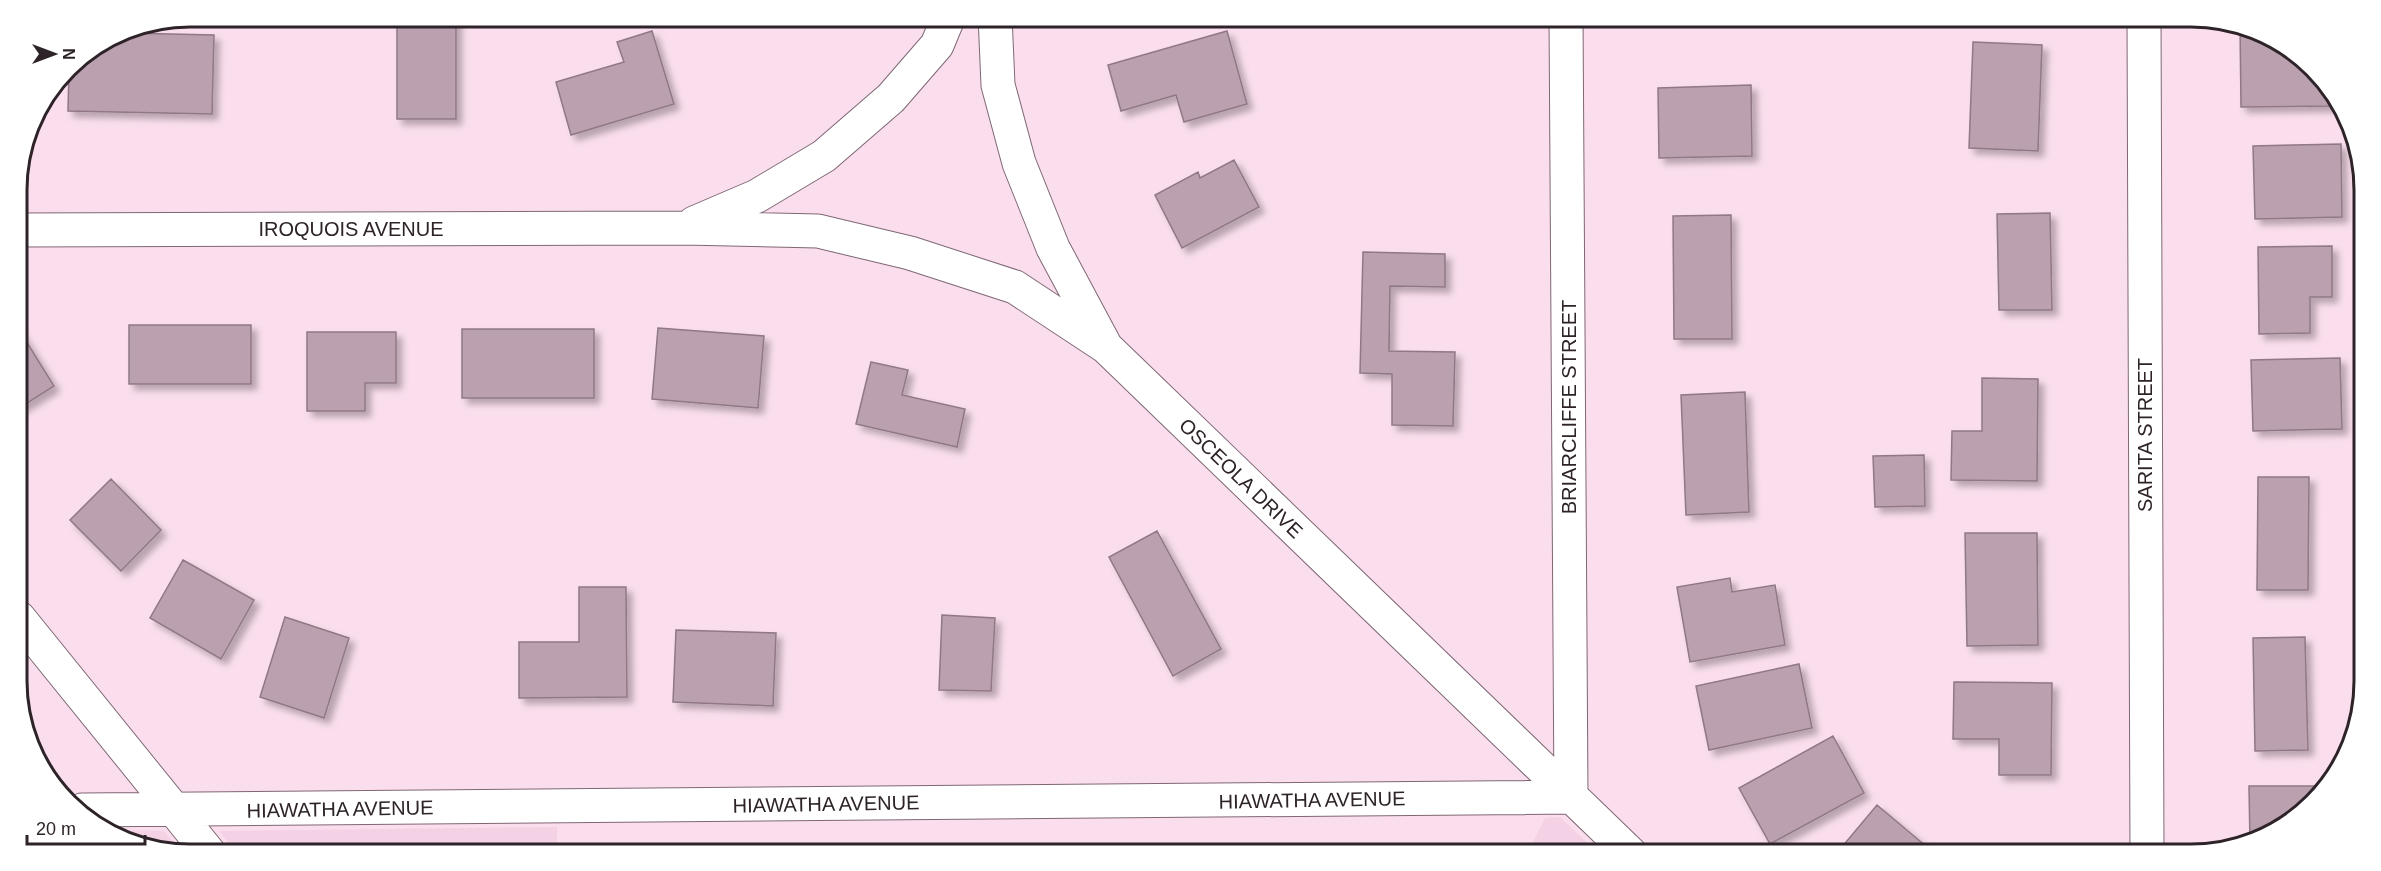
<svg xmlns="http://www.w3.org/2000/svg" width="2381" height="871" viewBox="0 0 2381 871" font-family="Arial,sans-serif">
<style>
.built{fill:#f4d1e4}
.building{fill:#bba1af;stroke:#917886;stroke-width:1.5;filter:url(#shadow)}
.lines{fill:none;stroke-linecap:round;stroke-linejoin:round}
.minor-casing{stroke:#7f6774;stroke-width:35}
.minor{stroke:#fff;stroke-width:33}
.labels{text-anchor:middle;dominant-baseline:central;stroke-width:4.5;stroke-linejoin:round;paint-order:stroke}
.street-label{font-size:20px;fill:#2d2328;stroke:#fff}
.rim{fill:none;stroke:#2d2328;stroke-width:3}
</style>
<defs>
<filter id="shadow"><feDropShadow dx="5.5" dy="5.5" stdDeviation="3" flood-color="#0004"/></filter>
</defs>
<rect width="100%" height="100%" fill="#fadeed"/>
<!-- built -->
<path class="built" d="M 1560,817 L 1599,854 L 1527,854 L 1545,818 Z
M 557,827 L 557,854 L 237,854 L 219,831 Z
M 112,830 L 164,831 L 181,853 L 135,845 Z"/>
<!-- building -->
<path class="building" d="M 397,16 L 456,16 L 456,119 L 397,119 Z
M 2240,25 L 2246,26 L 2322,76 L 2330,95 L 2330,106 L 2241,107 Z
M 127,29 L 127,33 L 214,35 L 212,114 L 68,111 L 69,69 L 75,60 Z
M 652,31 L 674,104 L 571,135 L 556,82 L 624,62 L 617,42 Z
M 1227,31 L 1247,104 L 1184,122 L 1176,95 L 1121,111 L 1108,65 Z
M 1973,42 L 2042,45 L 2038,151 L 1969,148 Z
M 1751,85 L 1752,156 L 1659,158 L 1658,88 Z
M 2341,144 L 2342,217 L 2255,219 L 2253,146 Z
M 1234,160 L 1259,207 L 1182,248 L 1155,195 L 1198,172 L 1200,178 Z
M 2050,213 L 2052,310 L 1999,310 L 1997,214 Z
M 1731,215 L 1732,339 L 1674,339 L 1673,216 Z
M 2332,246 L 2332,297 L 2310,297 L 2310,333 L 2259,334 L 2258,247 Z
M 1363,252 L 1445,254 L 1445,287 L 1390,286 L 1389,351 L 1455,352 L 1453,426 L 1392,425 L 1392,374 L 1360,373 Z
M 129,325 L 251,325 L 251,384 L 129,384 Z
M 18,328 L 54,386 L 18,409 Z
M 658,328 L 764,336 L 758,408 L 652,399 Z
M 462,329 L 594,329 L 594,398 L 462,398 Z
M 307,332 L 396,332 L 396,383 L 365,383 L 365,411 L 307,411 Z
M 2340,358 L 2342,429 L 2253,431 L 2251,360 Z
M 871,362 L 908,370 L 902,395 L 965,409 L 957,447 L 856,424 Z
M 1982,378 L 2038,379 L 2037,481 L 1951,480 L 1952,431 L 1982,431 Z
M 1745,392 L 1749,512 L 1686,515 L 1681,395 Z
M 1924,455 L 1925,506 L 1875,507 L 1873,456 Z
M 2258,477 L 2309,477 L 2308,590 L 2257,590 Z
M 111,479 L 161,530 L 121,571 L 70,520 Z
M 1157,531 L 1221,649 L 1173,676 L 1109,557 Z
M 1965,533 L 2037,533 L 2038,645 L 1967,646 Z
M 183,560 L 254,600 L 221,659 L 150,618 Z
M 1730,578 L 1732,592 L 1775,585 L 1785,645 L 1690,662 L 1677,587 Z
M 579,587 L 626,587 L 627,697 L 519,698 L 519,642 L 579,642 Z
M 942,615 L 995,618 L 991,691 L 939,690 Z
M 285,617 L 349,638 L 324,718 L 260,697 Z
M 676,630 L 776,633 L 773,706 L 673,702 Z
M 2305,637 L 2308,750 L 2255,751 L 2253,638 Z
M 1799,664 L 1812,728 L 1709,750 L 1696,686 Z
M 1954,682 L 2052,683 L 2051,775 L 1999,775 L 1999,739 L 1953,739 Z
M 1833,736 L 1864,793 L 1770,844 L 1739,788 Z
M 2249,786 L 2320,786 L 2297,818 L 2257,841 L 2250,843 Z
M 1877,805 L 1933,852 L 1931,854 L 1836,854 Z"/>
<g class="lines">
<!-- minor casing -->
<g class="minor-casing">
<path id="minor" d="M 995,16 L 998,85 L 1019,163 L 1053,248 L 1106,347 L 1631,854
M 2144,16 L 2147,854
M 694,223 L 757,196 L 824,156 L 891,98 L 937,45 L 949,16
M 17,230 L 684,228 L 818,231 L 910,253 L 1015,287 L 1106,347
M 19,618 L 210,854
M 82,810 L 1571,797 L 1566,16"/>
</g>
<!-- minor -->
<use href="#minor" class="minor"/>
</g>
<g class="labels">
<!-- street labels -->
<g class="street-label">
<text x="351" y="229">IROQUOIS AVENUE</text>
<text transform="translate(1569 407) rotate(-90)">BRIARCLIFFE STREET</text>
<text transform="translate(2145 435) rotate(-90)">SARITA STREET</text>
<text transform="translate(1241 478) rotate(44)">OSCEOLA DRIVE</text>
<text transform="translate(1312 800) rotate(-1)">HIAWATHA AVENUE</text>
<text transform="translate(826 804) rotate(-1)">HIAWATHA AVENUE</text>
<text transform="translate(340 809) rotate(-1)">HIAWATHA AVENUE</text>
</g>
</g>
<!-- crop -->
<path d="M0 0H2381V871H0ZM190 27H2191A163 163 0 0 1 2354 190V681A163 163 0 0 1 2191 844H190A163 163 0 0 1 27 681V190A163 163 0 0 1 190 27Z" fill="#fff" fill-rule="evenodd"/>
<path class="rim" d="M190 27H2191A163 163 0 0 1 2354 190V681A163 163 0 0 1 2191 844H190A163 163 0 0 1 27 681V190A163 163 0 0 1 190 27Z"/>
<!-- north arrow -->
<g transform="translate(54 54) rotate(90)" stroke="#ffffff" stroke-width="4.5" paint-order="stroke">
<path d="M0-4.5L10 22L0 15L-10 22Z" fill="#2d2328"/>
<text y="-9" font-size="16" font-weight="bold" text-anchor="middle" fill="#2d2328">N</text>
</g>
<!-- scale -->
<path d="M27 835v9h118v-9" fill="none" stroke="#2d2328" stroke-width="3"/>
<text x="36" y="835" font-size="18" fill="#2d2328" stroke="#ffffff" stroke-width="4.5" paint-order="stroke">20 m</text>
</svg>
